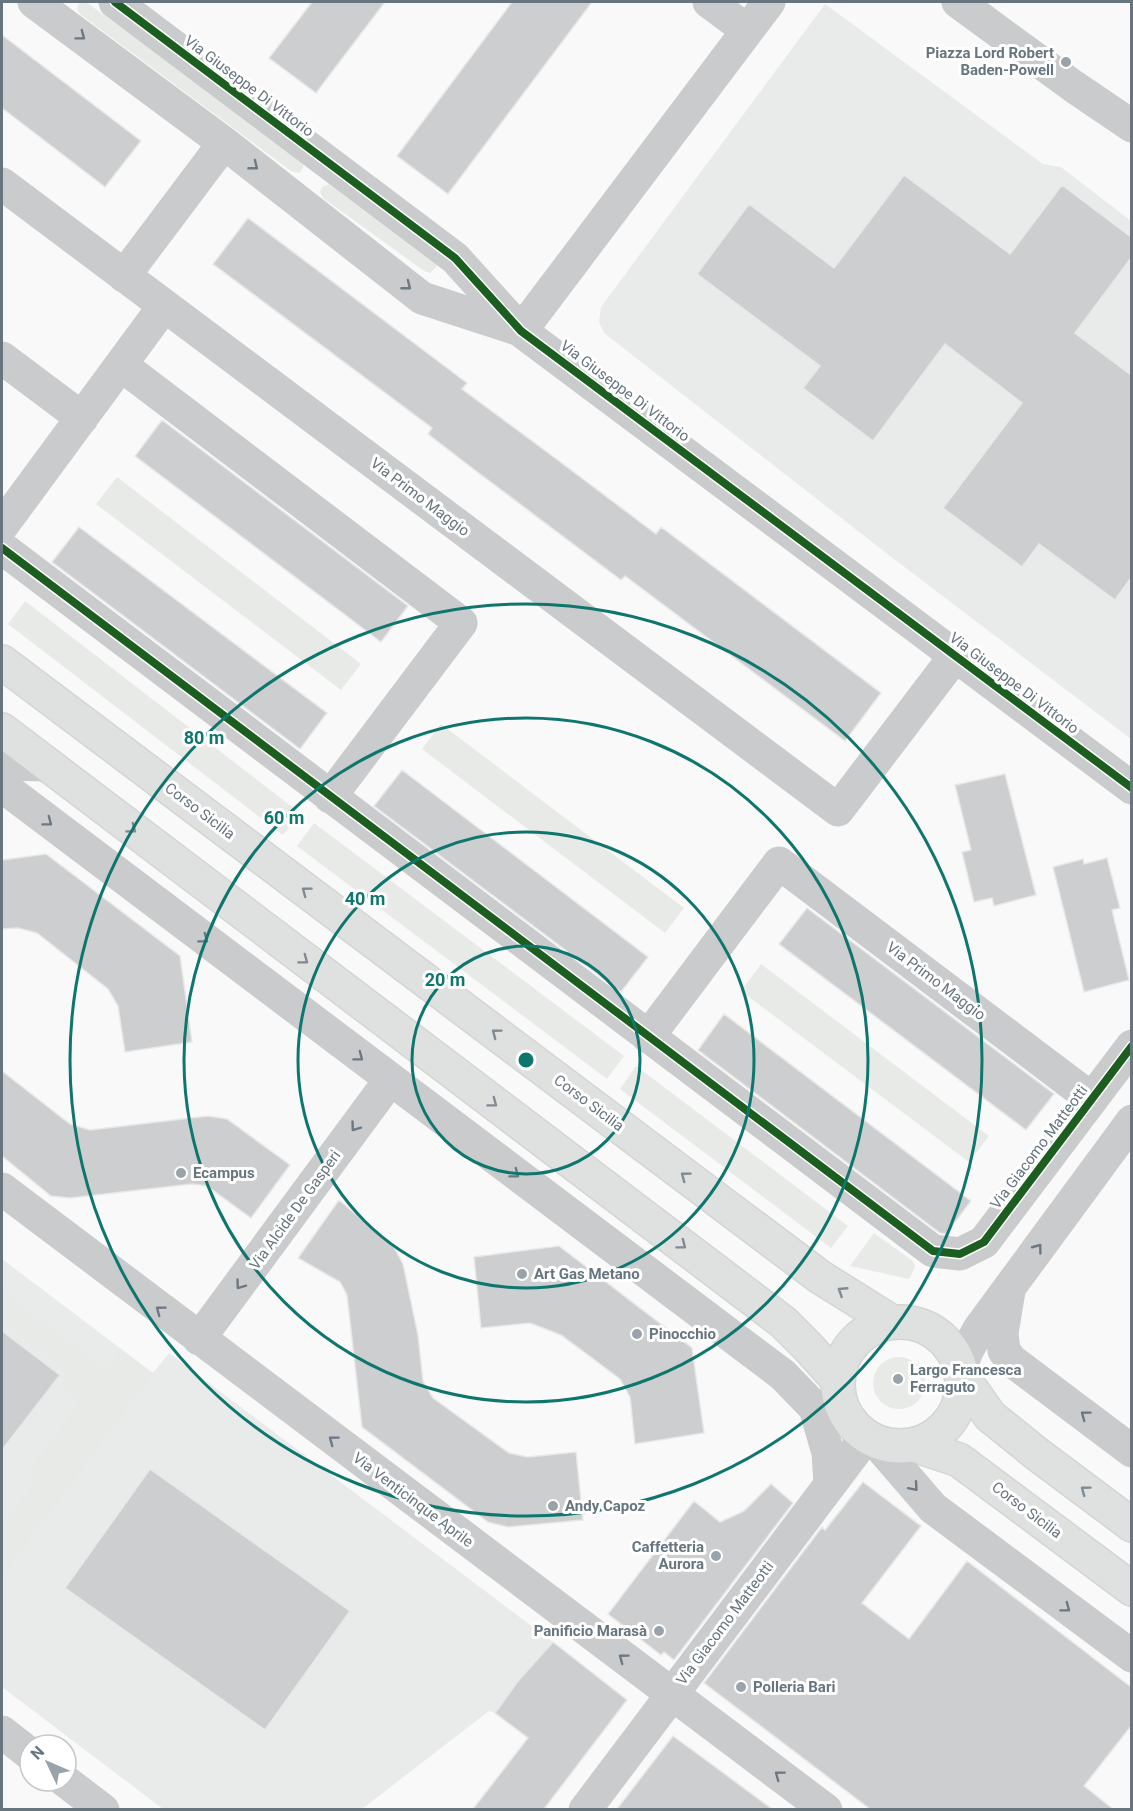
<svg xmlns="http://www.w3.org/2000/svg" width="1133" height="1811" viewBox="0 0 1133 1811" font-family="Roboto,sans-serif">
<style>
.built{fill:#e9eaea}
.green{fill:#e8eae7}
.building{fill:#cdcecf;stroke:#e8e8e8;stroke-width:1.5}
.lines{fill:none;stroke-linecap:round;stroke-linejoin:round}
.major-casing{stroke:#d4d5d5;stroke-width:36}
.minor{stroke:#cacbcc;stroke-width:33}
.major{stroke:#dfe0e0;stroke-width:33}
.cycleway-casing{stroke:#fff;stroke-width:11}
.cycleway{stroke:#1b5e20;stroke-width:8}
.oneway{stroke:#6c7983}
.oneway2{stroke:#7f8a92}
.ring{fill:none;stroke:#0f766e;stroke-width:3}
.poi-dot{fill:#9aa3aa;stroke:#fff;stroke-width:2}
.labels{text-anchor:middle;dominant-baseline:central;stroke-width:6;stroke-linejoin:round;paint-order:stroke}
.poi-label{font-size:15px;font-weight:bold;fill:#67757f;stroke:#fff;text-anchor:start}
.street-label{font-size:15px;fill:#67757f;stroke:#fff}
.centre{fill:#0f766e;stroke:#fff;stroke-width:3}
.ring-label{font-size:18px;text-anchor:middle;font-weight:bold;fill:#0f766e;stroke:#fff;stroke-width:6;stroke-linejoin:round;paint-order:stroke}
</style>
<rect width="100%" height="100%" fill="#f9f9f9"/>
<!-- built -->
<path class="built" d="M 825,4 L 1043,164 L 1061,167 L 1131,221 L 1131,739 L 890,556 L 604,333 L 599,322 L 601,307 Z
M 2,1259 L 153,1373 L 169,1353 L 553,1642 L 520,1679 L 495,1713 L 489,1711 L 362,1809 L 163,1809 L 2,1687 Z"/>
<!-- green -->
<path class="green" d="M 80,2 L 86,2 L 301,158 L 304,162 L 303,168 L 299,173 L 291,171 L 81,15 C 77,11 76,8 80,2 Z
M 329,184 L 435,261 L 437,266 L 430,273 L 424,271 L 323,198 L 320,192 L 322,187 Z
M 117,477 L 361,664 L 341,690 L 96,504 Z
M 25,601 L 300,813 L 283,835 L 8,624 Z
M 441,724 L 684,908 L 665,933 L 422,749 Z
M 314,823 L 624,1056 L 607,1079 L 297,846 Z
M 761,964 L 989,1136 L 969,1162 L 741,991 Z
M 636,1066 L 848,1226 L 831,1248 L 620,1089 Z
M 874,1233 L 913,1261 L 915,1267 L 909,1279 L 850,1266 Z
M 2,1291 L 105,1370 L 121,1349 L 153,1374 L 2,1575 L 2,1527 L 36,1481 L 28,1473 L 80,1402 L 61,1386 L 70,1374 L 2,1323 Z
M873 1383a26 26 0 1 1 52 0a26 26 0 1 1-52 0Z"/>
<!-- building -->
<path class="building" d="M 312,2 L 385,2 L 316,93 L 269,58 Z
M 512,2 L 592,2 L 448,194 L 397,156 Z
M 2,35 L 141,141 L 105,187 L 2,108 Z
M 904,175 L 1010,254 L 1062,185 L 1131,237 L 1131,258 L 1075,333 L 1131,375 L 1131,578 L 1115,600 L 1039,544 L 1022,567 L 943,508 L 1022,403 L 945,344 L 873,441 L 803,388 L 820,366 L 697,274 L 749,204 L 834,268 Z
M 248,218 L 467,383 L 462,389 L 559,461 L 656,534 L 661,527 L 881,693 L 845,741 L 625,576 L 621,580 L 476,471 L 428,434 L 432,428 L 213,264 Z
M 162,420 L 408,606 L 381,642 L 135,456 Z
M 79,527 L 327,713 L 300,749 L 52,562 Z
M 402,770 L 648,957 L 621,992 L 374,806 Z
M 1005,774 L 1036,895 L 994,906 L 992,898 L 974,902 L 962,852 L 971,850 L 955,785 Z
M 46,854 L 180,956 L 192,1042 L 125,1052 L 118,1006 L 108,989 L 37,933 L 18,928 L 2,929 L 2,860 Z
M 1107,858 L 1120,908 L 1112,910 L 1129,980 L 1084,992 L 1053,867 L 1083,859 L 1084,864 Z
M 807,908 L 1054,1094 L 1026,1130 L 779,944 Z
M 724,1014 L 971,1201 L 946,1234 L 940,1233 L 698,1050 Z
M 2,1071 L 70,1124 L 90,1130 L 208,1116 L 227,1119 L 290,1165 L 251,1218 L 207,1186 L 192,1184 L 70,1198 L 51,1196 L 2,1156 Z
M 339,1200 L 394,1247 L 403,1264 L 418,1335 L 423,1381 L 433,1398 L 509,1453 L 528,1457 L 576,1452 L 583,1520 L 508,1527 L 488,1522 L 362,1427 L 347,1295 L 340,1282 L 298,1258 Z
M 559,1246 L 692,1348 L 704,1433 L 635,1444 L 630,1397 L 620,1379 L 561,1335 L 530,1323 L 481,1328 L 474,1257 Z
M 2,1331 L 60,1375 L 2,1450 Z
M 150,1469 L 350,1611 L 265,1730 L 65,1588 Z
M 863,1482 L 921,1526 L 862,1603 L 909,1639 L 967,1561 L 1131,1687 L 1131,1726 L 1084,1786 L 1113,1809 L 870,1809 L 704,1683 L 822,1527 L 825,1530 Z
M 771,1484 L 793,1503 L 674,1660 L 664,1652 L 661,1655 L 608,1614 L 694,1501 L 720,1522 L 744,1511 Z
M 553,1642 L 627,1700 L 544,1809 L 473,1809 L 528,1738 L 495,1713 L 518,1681 Z
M 673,1736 L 714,1766 L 772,1809 L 617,1809 Z"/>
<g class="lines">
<!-- major casing -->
<g class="major-casing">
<path id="major" d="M 2,662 L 820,1277 L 892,1322
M 2,730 L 783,1322 L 808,1347 L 837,1379
M838 1384a62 62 0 1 1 124 0a62 62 0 1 1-124 0Z
M 962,1376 L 990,1416 L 1037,1454 L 1132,1525
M 914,1445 L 959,1460 L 1132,1589"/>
</g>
<!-- minor -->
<path class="minor" d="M 34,2 L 224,143 L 422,298 L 520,330
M 115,2 L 455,258 L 521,331 L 1132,788
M 709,2 L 747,30
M 958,2 L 1073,86 L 1132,126
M 2,184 L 838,810 L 955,656
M 124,276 L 224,143
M 521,331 L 769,2
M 2,358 L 82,418
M 121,365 L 461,623 L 330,797
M 2,526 L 164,306
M 2,548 L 933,1251 L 960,1254 L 984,1242 L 1132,1046
M 2,764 L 47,765
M 2,786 L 783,1375 L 815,1408 L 828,1453 L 830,1484
M 648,1037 L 779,863 L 1092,1099
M 2,1189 L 826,1810
M 1009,1291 L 1002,1333 L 1004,1351 L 1012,1361 L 1132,1451
M 199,1339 L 390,1080
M 961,1367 L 967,1351 L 979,1329 L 1132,1121
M 876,1442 L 933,1508 L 1132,1656
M 2,1732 L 30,1754
M 65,1781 L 103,1810
M 585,1810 L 866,1437"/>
<!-- major -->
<use href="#major" class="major"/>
<!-- cycleway casing -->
<g class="cycleway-casing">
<path id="cycleway" d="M 115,2 L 455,258 L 521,331 L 1132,788
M 2,548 L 933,1251 L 960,1254 L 984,1242 L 1132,1046"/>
</g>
<!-- cycleway -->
<use href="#cycleway" class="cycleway"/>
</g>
<!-- one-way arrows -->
<defs><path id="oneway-chevron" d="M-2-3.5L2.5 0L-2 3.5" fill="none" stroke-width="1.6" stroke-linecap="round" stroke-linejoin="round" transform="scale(1.5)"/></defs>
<g class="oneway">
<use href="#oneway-chevron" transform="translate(81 36) rotate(37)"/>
<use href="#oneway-chevron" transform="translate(254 166) rotate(38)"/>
<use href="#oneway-chevron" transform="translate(407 286) rotate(38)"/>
<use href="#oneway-chevron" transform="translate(48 822) rotate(37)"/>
<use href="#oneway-chevron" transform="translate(204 939) rotate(37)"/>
<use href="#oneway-chevron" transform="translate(359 1057) rotate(37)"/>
<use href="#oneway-chevron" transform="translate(355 1127) rotate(126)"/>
<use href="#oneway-chevron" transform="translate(515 1174) rotate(37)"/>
<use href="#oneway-chevron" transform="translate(1038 1248) rotate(-53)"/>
<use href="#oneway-chevron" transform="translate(240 1285) rotate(126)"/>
<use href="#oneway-chevron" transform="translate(160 1310) rotate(-143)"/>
<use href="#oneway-chevron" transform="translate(1085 1415) rotate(-143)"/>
<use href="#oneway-chevron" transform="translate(333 1440) rotate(-143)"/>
<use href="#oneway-chevron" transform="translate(914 1487) rotate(49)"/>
<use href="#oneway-chevron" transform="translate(1066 1608) rotate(37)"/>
<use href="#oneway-chevron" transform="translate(623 1658) rotate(-143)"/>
<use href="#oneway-chevron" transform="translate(779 1775) rotate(-143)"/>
</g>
<g class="oneway2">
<use href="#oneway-chevron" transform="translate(132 829) rotate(37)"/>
<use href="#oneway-chevron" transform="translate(306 891) rotate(-143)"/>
<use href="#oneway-chevron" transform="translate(304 960) rotate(37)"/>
<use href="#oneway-chevron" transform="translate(496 1033) rotate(-143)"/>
<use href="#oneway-chevron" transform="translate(493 1103) rotate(37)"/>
<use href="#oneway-chevron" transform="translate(685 1176) rotate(-143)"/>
<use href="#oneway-chevron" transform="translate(682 1245) rotate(37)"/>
<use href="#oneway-chevron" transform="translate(842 1291) rotate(-147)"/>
<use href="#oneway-chevron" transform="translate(1085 1490) rotate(-143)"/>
</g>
<!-- distance rings -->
<g class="ring">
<circle cx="526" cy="1060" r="114"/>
<circle cx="526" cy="1060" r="228"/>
<circle cx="526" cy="1060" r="342"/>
<circle cx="526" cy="1060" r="456"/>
</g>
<!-- markers -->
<g class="poi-dot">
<circle cx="1066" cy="62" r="6"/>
<circle cx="181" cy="1173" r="6"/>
<circle cx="522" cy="1274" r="6"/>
<circle cx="637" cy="1334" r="6"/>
<circle cx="898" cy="1379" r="6"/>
<circle cx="553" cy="1506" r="6"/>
<circle cx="716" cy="1556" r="6"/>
<circle cx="659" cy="1631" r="6"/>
<circle cx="741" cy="1687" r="6"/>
</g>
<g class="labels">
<!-- poi labels -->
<g class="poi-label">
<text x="1054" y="53" text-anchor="end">Piazza Lord Robert<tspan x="1054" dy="17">Baden-Powell</tspan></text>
<text x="193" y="1173">Ecampus</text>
<text x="534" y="1274">Art Gas Metano</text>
<text x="649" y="1334">Pinocchio</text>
<text x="910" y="1370">Largo Francesca<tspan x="910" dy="17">Ferraguto</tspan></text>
<text x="565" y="1506">Andy Capoz</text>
<text x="704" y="1547" text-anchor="end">Caffetteria<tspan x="704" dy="17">Aurora</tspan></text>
<text x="647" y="1631" text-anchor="end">Panificio Marasà</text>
<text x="753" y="1687">Polleria Bari</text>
</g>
<!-- street labels -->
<g class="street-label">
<text transform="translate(249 86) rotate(37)">Via Giuseppe Di Vittorio</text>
<text transform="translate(625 391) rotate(37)">Via Giuseppe Di Vittorio</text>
<text transform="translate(420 497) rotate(37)">Via Primo Maggio</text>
<text transform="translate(1014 683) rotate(37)">Via Giuseppe Di Vittorio</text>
<text transform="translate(200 811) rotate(37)">Corso Sicilia</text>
<text transform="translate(936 981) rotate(37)">Via Primo Maggio</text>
<text transform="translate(589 1103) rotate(37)">Corso Sicilia</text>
<text transform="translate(1039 1147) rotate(-53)">Via Giacomo Matteotti</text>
<text transform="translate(295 1210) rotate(-54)">Via Alcide De Gasperi</text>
<text transform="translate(413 1500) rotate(37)">Via Venticinque Aprile</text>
<text transform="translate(1027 1510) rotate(37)">Corso Sicilia</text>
<text transform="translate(725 1623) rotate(-53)">Via Giacomo Matteotti</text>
</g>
</g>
<circle cx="526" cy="1060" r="9" class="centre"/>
<g class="ring-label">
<text x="204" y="744">80 m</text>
<text x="284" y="824">60 m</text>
<text x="365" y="905">40 m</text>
<text x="445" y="986">20 m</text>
</g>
<!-- border -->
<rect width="1133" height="1811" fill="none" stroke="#67757f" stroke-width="6"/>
<!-- north arrow -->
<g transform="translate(48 1763) rotate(314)"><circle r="28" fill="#ffffff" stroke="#c2c8cc" stroke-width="1.5"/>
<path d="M0-4.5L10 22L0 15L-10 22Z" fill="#9aa3aa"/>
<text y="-9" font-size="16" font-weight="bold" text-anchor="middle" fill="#67757f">N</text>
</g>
</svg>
